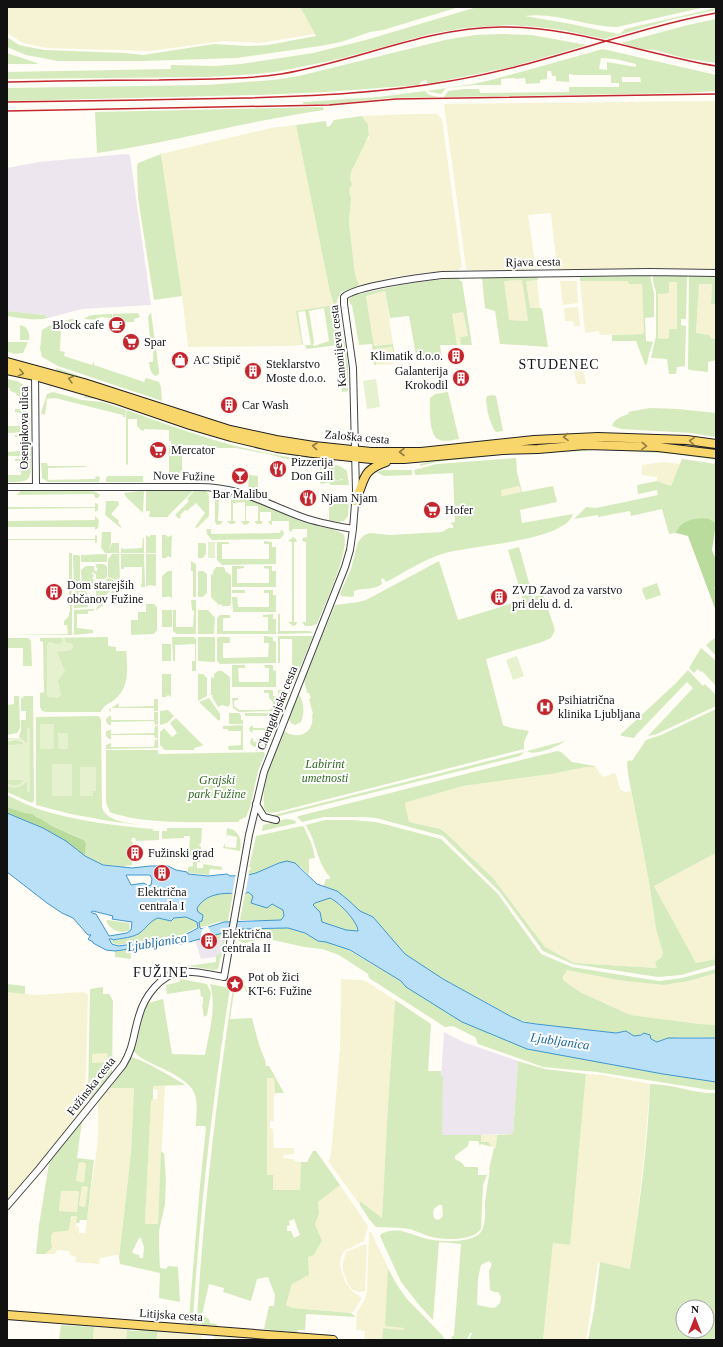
<svg xmlns="http://www.w3.org/2000/svg" width="723" height="1347" viewBox="0 0 723 1347" font-family="Georgia,serif">
<style>
.industrial{fill:#eee6ef}
.farmland{fill:#f6f3d4}
.green{fill:#d5ebbd;fill-rule:evenodd}
.forest{fill:#b9dc9c}
.pitch{fill:#e6f2cf}
.water{fill:#b9e0f7;stroke:#3f96cf;fill-rule:evenodd}
.pier{fill:#fffdf5}
.lines{fill:none;stroke-linecap:round;stroke-linejoin:round}
.minor-casing{stroke:#444;stroke-width:8}
.major-casing{stroke:#222;stroke-width:10}
.minor{stroke:#fff;stroke-width:6}
.major{stroke:#f9d66b;stroke-width:8}
.rail{stroke:#c4262e;stroke-width:1.5}
.oneway{stroke:#917d42}
.labels{text-anchor:middle;dominant-baseline:central;stroke-width:4;stroke-linejoin:round;paint-order:stroke}
.street-label{font-size:12px;fill:#111;stroke:#fff}
.poi-label{font-size:12px;fill:#111;stroke:#fff;text-anchor:start}
.park-label{font-size:12px;font-style:italic;fill:#2f6b1f;stroke:#fff}
.water-label{font-size:13px;font-style:italic;fill:#1768a6;stroke:#fff}
.quarter-label{font-size:14px;letter-spacing:1px;fill:#111;stroke:#fff}
</style>
<rect width="100%" height="100%" fill="#fffdf5"/>
<!-- industrial -->
<path class="industrial" d="M 126,154 L 130,155 L 151,305 L 82,309 L 48,318 L 45,315 L 7,311 L 7,168 L 39,162 Z
M 226,932 L 225,936 L 224,936 L 223,938 L 225,938 L 222,956 L 201,959 L 195,940 Z
M 444,1032 L 463,1042 L 518,1061 L 513,1134 L 441,1136 L 443,1076 L 441,1076 Z"/>
<!-- farmland -->
<path class="farmland" d="M 7,7 L 300,7 L 315,34 L 259,43 L 223,41 L 150,51 L 46,48 L 23,43 L 7,33 Z
M 716,101 L 716,269 L 557,269 L 551,213 L 528,215 L 536,269 L 468,270 L 466,268 L 444,104 Z
M 412,114 L 437,114 L 442,119 L 462,267 L 458,270 L 423,273 L 394,277 L 359,286 L 355,274 L 349,223 L 351,198 L 349,190 L 351,188 L 350,179 L 351,172 L 363,145 L 369,138 L 369,130 L 365,120 L 362,116 Z
M 296,125 L 330,292 L 334,305 L 296,311 L 302,345 L 290,346 L 188,347 L 182,296 L 161,154 L 271,128 Z
M 523,280 L 528,321 L 508,320 L 503,281 Z
M 537,280 L 540,308 L 530,309 L 526,281 Z
M 595,280 L 629,281 L 629,284 L 642,284 L 644,318 L 644,332 L 642,334 L 600,335 L 599,331 L 585,333 L 580,281 Z
M 560,281 L 577,281 L 578,303 L 563,305 Z
M 669,282 L 677,282 L 677,329 L 666,339 L 658,338 L 658,293 Z
M 699,283 L 712,284 L 711,303 L 716,304 L 716,339 L 710,338 L 710,335 L 696,333 Z
M 385,291 L 393,344 L 374,346 L 366,296 Z
M 578,307 L 580,326 L 574,326 L 573,321 L 565,321 L 564,308 Z
M 463,312 L 468,336 L 460,337 L 461,345 L 457,345 L 451,314 Z
M 392,346 L 394,364 L 376,365 L 374,349 Z
M 573,368 L 583,368 L 586,384 L 577,384 Z
M 663,462 L 680,464 L 671,486 L 657,481 L 657,477 L 642,475 L 642,465 Z
M 519,486 L 521,492 L 502,496 L 501,490 Z
M 586,767 L 596,767 L 602,777 L 610,775 L 612,773 L 616,774 L 620,789 L 625,792 L 631,791 L 649,882 L 656,929 L 663,953 L 657,968 L 574,963 L 545,947 L 493,878 L 442,829 L 409,822 L 405,802 L 463,786 L 551,774 Z
M 716,853 L 716,959 L 696,963 L 654,886 Z
M 566,970 L 664,985 L 689,981 L 716,973 L 716,1025 L 700,1024 L 630,1015 L 580,992 L 563,980 Z
M 341,979 L 362,980 L 367,982 L 395,1000 L 388,1105 L 382,1219 L 360,1202 L 360,1205 L 328,1161 L 330,1159 L 332,1145 L 340,1048 Z
M 7,992 L 36,995 L 83,992 L 86,993 L 88,995 L 85,1109 L 7,1203 Z
M 107,1053 L 108,1062 L 92,1063 L 92,1054 Z
M 586,1074 L 603,1075 L 650,1084 L 645,1147 L 638,1210 L 630,1269 L 598,1263 L 586,1340 L 543,1340 L 553,1242 L 569,1245 Z
M 267,1078 L 274,1078 L 275,1093 L 274,1096 L 274,1121 L 270,1121 L 270,1128 L 273,1129 L 274,1148 L 294,1148 L 294,1154 L 284,1155 L 283,1158 L 294,1159 L 294,1161 L 301,1162 L 300,1190 L 273,1190 L 273,1175 L 267,1175 Z
M 153,1086 L 165,1086 L 158,1225 L 145,1224 L 151,1101 L 153,1099 L 157,1099 L 158,1090 L 153,1089 Z
M 110,1088 L 134,1088 L 131,1153 L 119,1255 L 115,1255 L 100,1258 L 99,1264 L 75,1262 L 76,1257 L 70,1255 L 69,1251 L 57,1250 L 55,1254 L 45,1254 L 49,1250 L 52,1243 L 51,1237 L 53,1232 L 70,1220 L 73,1216 L 77,1216 L 77,1218 L 76,1226 L 79,1227 L 79,1233 L 85,1233 L 98,1140 L 98,1102 Z
M 481,1135 L 497,1135 L 496,1147 L 492,1147 L 488,1142 L 481,1142 Z
M 79,1162 L 86,1162 L 84,1182 L 76,1181 Z
M 340,1185 L 368,1226 L 364,1241 L 344,1251 L 341,1257 L 340,1265 L 345,1282 L 353,1292 L 361,1297 L 361,1300 L 353,1312 L 351,1313 L 292,1308 L 286,1305 L 292,1284 L 309,1275 L 308,1257 L 316,1252 L 322,1241 L 315,1224 L 319,1209 L 318,1202 Z
M 82,1186 L 88,1187 L 85,1207 L 79,1206 Z
M 61,1191 L 79,1191 L 77,1212 L 59,1211 Z
M 369,1232 L 371,1232 L 395,1282 L 407,1300 L 403,1330 L 383,1328 L 382,1340 L 364,1340 L 365,1331 L 356,1330 L 357,1312 L 365,1299 L 367,1291 Z
M 365,1244 L 367,1245 L 365,1291 L 359,1292 L 353,1290 L 348,1284 L 343,1270 L 343,1263 L 346,1252 Z
M 94,1327 L 120,1328 L 127,1330 L 126,1340 L 93,1340 Z
M 158,1331 L 201,1334 L 202,1340 L 156,1340 Z
M 214,1335 L 277,1338 L 293,1340 L 214,1340 Z"/>
<!-- green -->
<path class="green" d="M 300,7 L 459,7 L 383,30 L 370,32 L 341,42 L 320,46 L 236,58 L 144,61 L 58,61 L 26,55 L 7,47 L 7,37 L 19,45 L 44,50 L 125,53 L 143,55 L 214,44 L 248,46 L 268,45 L 316,36 Z
M 477,7 L 705,7 L 617,27 C 586,27 557,12 525,16 L 571,24 L 618,34 L 621,33 L 625,29 L 716,8 L 716,10 L 674,19 L 605,39 L 562,30 L 537,27 L 511,25 L 464,28 L 430,34 L 339,59 L 281,71 L 257,74 L 206,77 L 7,79 L 7,72 L 171,69 L 171,65 L 215,66 L 241,64 L 313,53 L 366,40 Z
M 716,19 L 716,63 L 684,58 L 655,50 L 642,49 L 621,43 L 688,25 Z
M 502,34 L 532,35 L 587,45 L 511,67 L 432,83 L 427,83 L 426,80 L 422,81 L 419,85 L 325,92 L 259,95 L 7,101 L 7,88 L 207,85 L 273,80 L 299,76 L 445,40 L 475,35 Z
M 603,49 L 716,75 L 716,91 L 688,93 L 444,97 L 448,91 L 465,89 L 479,89 L 480,93 L 569,92 L 569,87 L 619,87 L 619,83 L 611,83 L 611,75 L 572,75 L 572,74 L 569,74 L 569,82 L 556,81 L 556,76 L 552,76 L 551,71 L 547,71 L 547,79 L 540,80 L 540,83 L 526,84 L 525,78 L 515,79 L 515,78 L 501,79 L 501,85 L 474,85 L 448,88 L 445,89 L 441,94 L 427,91 L 473,84 L 495,79 ZM 601,58 L 615,59 L 636,64 L 636,67 L 607,62 L 607,70 L 599,69 ZM 622,77 L 640,77 L 641,82 L 622,82 Z
M 7,53 L 37,63 L 37,64 L 7,64 Z
M 425,91 L 429,95 L 439,97 L 389,98 L 333,104 L 303,104 L 303,102 L 378,97 Z
M 323,107 L 324,110 C 247,121 173,142 97,153 L 95,112 Z
M 362,116 L 368,125 L 369,135 L 351,172 L 350,179 L 352,184 L 349,190 L 351,198 L 349,223 L 355,274 L 359,286 L 341,292 L 337,300 L 338,308 L 335,309 L 345,344 L 348,367 L 348,391 L 342,392 L 337,345 L 307,349 L 305,345 L 311,345 L 305,311 L 298,312 L 303,345 L 302,345 L 296,312 L 296,311 L 334,305 L 330,292 L 296,125 L 326,121 L 327,127 L 330,126 L 334,120 ZM 324,308 L 329,341 L 314,346 L 313,345 L 314,342 L 309,311 Z
M 161,154 L 182,296 L 154,300 L 138,198 L 137,166 L 138,163 Z
M 650,276 L 654,294 L 654,317 L 645,318 L 646,341 L 653,342 L 649,354 L 647,364 L 645,365 L 636,341 L 612,341 L 612,335 L 642,334 L 644,332 L 642,284 L 629,284 L 628,281 L 580,281 L 580,277 Z
M 653,276 L 687,276 L 686,319 L 681,319 L 681,325 L 686,326 L 685,362 L 685,366 L 677,367 L 676,374 L 669,374 L 667,359 L 651,358 L 656,336 L 656,292 L 653,282 ZM 669,282 L 677,282 L 677,329 L 669,329 L 669,337 L 666,339 L 658,338 L 658,294 L 669,293 Z
M 689,276 L 716,277 L 716,304 L 711,304 L 712,284 L 699,284 L 696,333 L 710,335 L 710,338 L 716,339 L 716,360 L 708,362 L 708,372 L 690,370 L 688,369 Z
M 537,277 L 538,280 L 526,281 L 530,308 L 540,308 L 542,309 L 548,347 L 521,345 L 500,344 L 495,311 L 485,308 L 482,278 ZM 522,280 L 528,321 L 509,320 L 504,281 Z
M 459,278 L 460,281 L 462,281 L 472,345 L 461,345 L 460,337 L 468,336 L 463,312 L 452,314 L 457,345 L 440,345 L 442,360 L 417,361 L 409,316 L 390,318 L 385,291 L 366,296 L 374,346 L 393,344 L 395,356 L 394,356 L 392,347 L 374,349 L 376,365 L 374,365 L 372,344 L 359,345 L 352,305 L 350,304 L 349,300 L 352,296 C 388,287 422,280 459,278 Z
M 7,311 L 45,315 L 48,318 C 36,321 19,318 7,316 Z
M 151,312 L 159,371 L 159,374 L 156,376 C 150,374 150,368 149,362 L 153,362 L 154,341 L 150,340 L 148,317 Z
M 138,313 L 140,317 L 134,319 L 134,322 L 123,322 L 122,319 L 113,318 L 113,314 Z
M 112,314 L 112,318 L 100,317 L 99,320 L 84,319 C 90,313 104,315 112,314 Z
M 71,319 L 76,319 L 76,323 L 61,328 L 60,351 L 65,352 L 64,356 L 92,365 L 94,361 L 94,365 L 144,382 L 146,378 L 159,382 L 161,387 L 162,401 L 58,366 L 42,357 L 40,349 L 42,330 L 49,326 Z
M 20,325 C 28,327 30,332 29,340 L 20,340 Z
M 7,342 L 28,342 L 23,353 L 15,354 L 7,352 Z
M 56,368 L 161,404 L 160,405 L 95,382 L 57,371 Z
M 7,379 L 17,381 L 29,388 L 30,403 L 25,404 L 16,393 L 10,391 L 10,388 L 7,388 Z
M 53,392 L 82,400 L 102,402 L 126,410 L 125,417 L 123,417 L 123,415 L 55,398 L 47,399 L 45,415 L 41,413 L 47,394 Z
M 448,392 L 459,439 C 453,440 445,442 440,440 C 428,437 430,408 430,398 L 435,394 Z
M 492,395 L 496,396 L 503,431 L 496,432 C 489,423 487,410 486,399 L 487,396 Z
M 85,396 L 98,397 L 315,457 L 335,459 L 335,462 L 295,456 L 236,443 L 188,428 L 101,399 L 84,398 Z
M 650,408 L 678,409 L 716,413 L 716,437 L 691,433 L 621,429 L 612,426 C 614,419 622,416 629,414 L 628,412 Z
M 15,409 L 26,409 L 26,415 L 28,415 L 28,411 L 30,413 L 30,432 L 7,433 L 7,426 L 20,426 L 20,413 L 15,412 Z
M 127,410 C 156,421 185,431 214,440 C 252,451 291,458 331,464 L 326,468 L 320,470 L 320,468 L 268,454 L 236,448 L 236,447 L 236,448 L 207,448 L 207,445 L 182,445 L 182,473 L 169,475 L 169,445 L 171,445 L 171,441 L 169,441 L 169,430 L 144,429 L 144,431 L 141,430 L 137,426 L 137,419 L 128,419 L 128,465 L 126,464 L 126,414 Z
M 15,435 L 26,435 L 26,439 L 28,439 L 28,435 L 30,435 L 31,456 L 7,456 L 7,452 L 20,451 L 20,437 L 15,437 Z
M 587,449 L 587,451 L 506,454 L 436,462 L 420,466 L 420,464 L 436,460 L 500,453 Z
M 622,449 L 684,453 L 716,458 L 716,460 L 675,454 L 623,451 Z
M 516,458 L 517,472 L 522,492 L 553,486 L 557,502 L 520,510 L 522,523 L 573,514 C 565,542 468,545 442,554 C 423,560 405,572 388,581 L 386,582 L 383,578 L 381,579 L 382,584 C 371,591 366,587 354,591 L 354,596 L 352,597 L 341,596 L 340,593 L 351,569 L 358,542 L 364,535 L 370,533 L 390,535 L 442,532 L 449,528 L 453,528 L 453,525 L 450,523 L 455,522 L 453,473 L 415,475 L 414,470 L 437,464 ZM 519,486 L 521,492 L 502,496 L 501,490 Z
M 15,459 L 31,459 C 31,482 30,482 7,482 L 7,475 L 21,475 L 21,461 L 15,461 Z
M 682,459 L 716,464 L 716,523 C 713,522 710,519 707,519 C 695,518 680,521 676,533 L 669,534 L 662,509 L 631,516 L 630,511 L 598,517 L 598,515 L 574,519 L 586,507 L 596,508 L 658,495 L 657,490 L 638,494 L 637,485 L 657,481 L 671,486 Z
M 41,463 L 47,463 L 48,466 L 86,466 L 86,467 L 48,468 L 48,480 L 95,479 L 96,476 L 100,477 L 99,482 L 48,482 L 42,478 Z
M 332,464 L 340,466 L 347,471 L 349,485 L 330,485 L 329,482 L 342,480 L 343,479 L 322,484 L 320,483 L 320,471 L 327,469 Z
M 383,470 L 412,470 L 412,475 L 384,476 L 376,472 Z
M 249,475 L 258,476 L 258,493 L 248,490 Z
M 108,476 L 143,476 L 143,482 L 106,482 L 106,477 Z
M 20,491 L 92,491 L 96,492 L 100,495 L 98,498 L 95,498 L 94,494 L 17,495 Z
M 139,491 L 144,491 L 143,513 L 127,498 L 124,493 Z
M 146,491 L 193,491 L 168,516 L 168,517 L 149,517 L 150,511 L 146,511 Z
M 194,491 L 206,491 L 209,495 L 209,516 L 197,528 L 195,527 L 205,513 L 196,503 L 187,511 L 185,510 L 180,515 L 181,517 L 179,519 L 175,515 L 189,501 L 187,499 Z
M 220,492 C 253,497 281,515 312,525 C 322,528 337,528 344,535 C 350,550 324,607 317,624 L 311,626 L 305,626 L 302,622 L 306,622 L 306,542 L 302,541 L 303,538 L 307,537 L 307,529 L 293,529 L 291,532 L 289,530 L 289,521 L 272,521 L 272,525 L 270,524 L 268,521 L 271,521 L 271,512 L 260,512 L 260,521 L 263,521 L 261,524 L 257,524 L 254,521 L 258,521 L 258,506 L 246,506 L 246,521 L 250,521 L 248,524 L 244,525 L 241,521 L 245,521 L 245,502 L 233,503 L 233,521 L 236,521 L 234,524 L 230,524 L 227,521 L 231,521 L 231,499 L 219,499 L 218,521 L 223,521 L 221,524 L 217,525 L 215,522 L 215,494 Z
M 330,497 L 349,497 L 348,516 L 344,521 L 339,522 L 329,520 L 329,501 L 331,499 Z
M 106,501 L 118,501 L 119,505 L 111,514 L 119,521 L 118,523 L 121,526 L 121,528 L 105,515 Z
M 95,503 L 98,504 L 98,510 L 95,512 L 95,508 L 7,509 L 7,507 L 95,507 Z
M 95,516 L 99,520 L 98,528 L 95,530 L 95,527 L 7,527 L 7,521 L 95,520 Z
M 206,529 L 211,529 L 211,534 L 280,533 L 281,530 L 283,531 L 284,534 L 280,539 L 212,540 L 207,534 Z
M 102,532 L 111,532 L 111,543 L 109,551 L 112,543 L 119,543 L 119,553 L 105,553 L 101,547 Z
M 95,535 L 97,536 L 97,542 L 95,543 L 95,540 L 7,540 L 7,539 L 95,539 Z
M 146,535 L 149,537 L 151,535 L 156,535 L 156,553 L 146,553 Z
M 162,535 L 166,535 L 168,537 L 172,535 L 171,558 L 168,556 L 166,558 L 162,558 Z
M 293,537 L 296,539 L 297,542 L 294,542 L 294,622 L 297,622 L 296,625 L 293,626 L 288,622 L 292,622 L 292,542 L 288,541 Z
M 143,538 L 144,538 L 144,553 L 121,553 L 121,548 L 124,549 L 142,548 Z
M 264,541 L 272,542 L 272,547 L 276,547 L 276,564 L 222,565 L 217,560 L 217,542 L 229,542 L 229,544 L 222,544 L 222,559 L 269,559 L 269,544 L 264,544 Z
M 198,543 L 205,543 L 206,545 L 206,554 L 203,558 L 198,558 Z
M 519,547 L 533,597 L 543,594 L 555,630 L 551,638 L 542,642 L 486,659 L 503,725 C 511,729 520,729 529,731 L 524,742 L 524,749 L 277,812 L 269,813 L 265,811 C 259,786 275,754 284,731 C 298,741 315,733 312,715 L 313,714 L 309,699 L 311,698 L 309,693 L 307,693 L 304,680 L 335,605 L 359,602 L 366,600 L 439,561 L 458,620 L 523,600 L 508,550 Z
M 69,553 L 72,553 L 72,635 L 7,635 L 68,634 L 67,625 L 64,625 L 64,621 L 69,616 L 69,612 L 70,612 L 70,606 L 69,606 L 69,588 L 70,588 L 69,586 Z
M 107,554 L 107,562 L 81,562 L 81,555 Z
M 112,554 L 119,554 L 120,581 L 108,577 L 108,559 Z
M 121,554 L 144,554 L 145,587 L 141,587 L 141,584 L 142,583 L 142,567 L 124,567 L 124,569 L 121,569 Z
M 146,554 L 156,554 L 156,586 L 149,585 L 146,587 Z
M 73,555 L 78,555 L 80,556 L 80,586 L 77,586 L 77,589 L 74,589 Z
M 191,561 L 196,564 L 196,597 L 193,597 L 193,571 L 191,571 Z
M 96,564 L 104,564 L 107,567 L 107,577 L 104,579 L 96,579 L 96,574 L 95,574 L 92,572 L 92,573 L 94,576 L 92,578 L 94,580 L 93,582 L 94,587 L 85,588 L 82,583 L 81,570 L 86,566 L 94,566 L 94,569 L 96,572 L 98,569 L 96,567 Z
M 232,566 L 244,566 L 244,568 L 237,569 L 237,583 L 269,583 L 269,569 L 264,568 L 264,566 L 272,566 L 272,571 L 276,571 L 276,587 L 232,587 Z
M 216,567 L 223,567 L 225,569 L 225,571 L 231,575 L 231,604 L 229,606 L 222,606 L 221,604 L 219,605 L 211,597 L 211,574 L 213,575 L 213,572 Z
M 168,571 L 172,571 L 172,598 L 168,596 L 167,597 L 162,597 L 162,576 Z
M 198,571 L 203,571 L 207,574 L 207,593 L 203,597 L 198,597 Z
M 108,578 L 119,582 L 96,605 L 96,590 Z
M 657,583 L 661,595 L 646,600 L 642,590 L 643,588 Z
M 119,584 L 122,586 L 96,611 L 97,607 Z
M 232,590 L 245,590 L 245,593 L 237,593 L 238,607 L 269,607 L 269,593 L 264,593 L 264,590 L 273,590 L 273,595 L 276,595 L 276,612 L 233,612 L 232,597 L 237,597 L 237,593 L 232,593 Z
M 76,591 L 85,591 L 87,593 L 88,607 L 74,608 L 74,593 Z
M 191,600 L 196,600 L 196,634 L 177,634 L 173,631 L 173,610 L 176,610 L 176,627 L 193,627 L 194,611 L 192,610 Z
M 146,604 L 154,604 L 157,607 L 157,630 L 154,634 L 131,635 L 131,620 L 138,620 L 138,612 L 146,612 Z
M 94,609 L 94,611 L 88,611 L 88,614 L 77,614 L 77,628 L 93,630 L 93,633 L 74,635 L 74,610 Z
M 162,610 L 172,610 L 172,627 L 162,627 Z
M 198,610 L 208,610 L 215,618 L 214,634 L 198,634 Z
M 273,614 L 273,619 L 276,619 L 276,634 L 217,634 L 217,618 L 220,615 L 230,615 L 230,618 L 223,618 L 223,631 L 268,631 L 268,617 L 263,617 L 263,615 Z
M 278,614 L 280,614 L 280,631 L 310,631 L 313,633 L 278,634 Z
M 264,636 L 273,637 L 273,641 L 276,642 L 276,663 L 220,664 L 217,661 L 217,638 L 219,637 L 230,637 L 230,643 L 223,643 L 223,658 L 268,657 L 269,643 L 264,643 Z
M 278,636 L 313,636 L 293,685 L 290,685 L 288,681 L 292,681 L 292,639 L 280,639 L 280,663 L 278,663 Z
M 108,637 L 108,646 L 116,647 L 116,651 L 126,651 L 126,647 C 127,666 131,687 114,700 C 109,704 103,705 101,712 L 46,712 L 42,711 L 40,707 L 40,693 L 44,692 L 43,642 L 40,641 L 40,638 Z
M 172,637 L 194,637 L 196,639 L 196,671 L 192,671 L 192,661 L 195,661 L 195,644 L 175,645 L 175,661 L 173,661 Z
M 198,637 L 214,637 L 215,638 L 215,661 L 214,662 L 198,661 Z
M 716,637 L 716,656 L 706,645 Z
M 7,638 L 28,638 L 31,641 L 32,666 L 23,666 L 23,648 L 7,648 Z
M 162,644 L 171,644 L 171,661 L 162,661 Z
M 701,648 L 716,661 L 716,686 L 702,671 L 701,672 L 698,669 L 694,673 L 689,668 Z
M 232,665 L 245,665 L 245,668 L 238,668 L 239,682 L 269,682 L 269,668 L 265,668 L 264,665 L 273,665 L 273,670 L 276,671 L 276,687 L 232,687 Z
M 688,670 L 703,686 L 705,684 L 716,695 L 716,706 L 657,734 L 648,736 L 693,688 L 687,682 L 637,734 L 634,738 L 622,736 L 620,735 L 676,683 Z
M 218,671 L 222,671 L 230,677 L 230,704 L 228,707 L 222,705 L 218,707 L 212,697 L 213,695 L 211,695 L 211,677 L 214,678 L 214,674 Z
M 162,674 L 171,674 L 171,697 L 168,695 L 166,697 L 162,697 Z
M 198,674 L 203,674 L 207,678 L 207,696 L 198,701 Z
M 264,690 L 273,690 L 273,696 L 276,696 L 276,711 L 239,712 L 233,708 L 232,698 L 238,698 L 238,700 L 234,701 L 234,706 L 239,710 L 269,710 L 272,708 L 273,702 L 269,698 L 269,693 L 264,693 Z
M 278,690 L 288,690 L 290,691 L 283,711 L 278,711 Z
M 299,694 C 304,702 305,713 301,722 L 295,725 L 291,723 L 289,719 Z
M 14,696 L 19,696 L 20,728 L 17,733 L 7,735 L 7,705 L 14,704 Z
M 24,696 L 33,696 L 34,801 L 32,803 L 7,792 L 7,786 C 15,789 21,787 27,781 L 27,792 L 27,728 L 27,744 L 19,737 L 21,730 L 21,720 L 26,720 L 26,722 L 26,709 L 26,711 L 21,711 L 21,699 Z
M 209,698 L 220,714 L 220,720 L 219,721 L 199,702 Z
M 154,699 L 158,699 L 158,711 L 154,711 L 154,708 L 111,708 L 111,712 L 109,710 L 110,709 L 119,703 L 119,707 L 154,706 Z
M 716,709 L 716,853 L 654,886 L 696,963 L 716,959 L 716,965 L 681,975 L 658,977 L 573,964 L 543,951 L 500,892 L 443,836 L 376,818 L 363,817 L 324,817 L 302,822 L 297,817 L 299,816 L 557,751 L 561,752 L 572,762 L 594,766 L 596,767 L 586,767 L 551,774 L 463,786 L 407,802 L 405,803 L 409,822 L 441,829 L 447,834 L 493,878 L 545,947 L 574,963 L 657,968 L 655,962 L 661,958 L 663,953 L 656,929 L 649,882 L 628,774 L 627,762 L 630,760 L 632,761 L 646,740 L 661,735 Z
M 168,710 L 174,716 L 167,723 L 160,725 L 160,711 Z
M 154,712 L 158,712 L 158,725 L 155,725 L 154,721 L 111,722 L 111,725 L 109,725 L 106,722 L 106,719 L 109,716 L 111,716 L 111,720 L 154,720 Z
M 229,713 L 239,713 L 241,716 L 241,720 L 243,720 L 243,724 L 229,724 Z
M 245,713 L 282,713 L 268,746 L 255,747 L 251,745 L 250,741 L 252,738 L 253,738 L 253,742 L 268,742 L 268,730 L 253,730 L 252,733 L 250,731 L 249,728 L 253,725 L 253,728 L 273,728 L 273,716 L 245,716 Z
M 97,716 L 100,717 L 101,721 L 102,808 C 108,822 126,822 140,825 L 109,821 L 71,814 L 36,805 L 36,717 Z
M 176,718 L 203,745 L 202,746 L 194,748 L 194,750 L 165,750 L 160,745 L 160,732 L 164,728 L 172,737 L 177,733 L 170,723 Z
M 243,725 L 243,750 L 229,750 L 228,746 L 241,745 L 241,731 L 228,731 L 228,729 L 223,729 L 223,726 Z
M 155,726 L 158,726 L 158,738 L 155,738 L 154,735 L 111,735 L 111,739 L 109,739 L 106,736 L 106,731 L 111,730 L 111,734 L 154,733 Z
M 158,739 L 158,748 L 106,749 L 106,745 L 111,743 L 111,747 L 154,747 L 155,740 Z
M 14,740 C 18,740 22,741 25,745 C 28,750 27,756 27,761 C 27,773 26,792 8,784 L 7,780 L 24,780 L 24,745 L 7,745 L 7,742 Z
M 565,741 C 560,745 535,757 527,751 Z
M 106,750 L 158,750 L 158,754 L 264,752 L 265,754 L 258,771 L 250,807 L 246,817 L 239,820 L 239,822 C 203,822 161,824 127,817 C 121,815 116,815 110,812 L 106,803 Z
M 524,752 L 520,756 L 275,817 L 266,815 L 274,815 Z
M 7,795 C 18,800 29,806 41,810 C 77,821 116,826 153,829 L 153,831 L 159,831 L 159,840 L 136,841 L 135,838 L 132,838 L 131,841 L 133,842 L 132,865 L 125,866 L 125,867 L 103,865 L 85,856 L 86,844 L 84,840 L 76,836 L 52,826 L 42,821 L 36,816 L 19,812 L 7,807 Z
M 286,819 L 294,820 L 297,823 L 262,831 L 263,825 Z
M 325,820 L 352,820 L 376,822 L 441,839 L 498,894 L 541,954 L 572,967 L 659,981 L 682,978 L 716,969 L 716,973 L 689,981 L 664,985 L 618,980 L 567,970 L 563,977 L 563,980 L 580,992 L 630,1015 L 700,1024 L 716,1025 L 716,1038 C 699,1038 672,1035 657,1042 L 651,1039 L 647,1034 L 645,1033 L 634,1036 L 624,1031 L 616,1033 L 536,1024 L 516,1019 L 443,979 L 405,954 L 373,917 L 360,911 L 347,899 L 327,887 L 323,887 L 326,879 L 330,879 L 330,877 C 316,861 317,842 306,826 L 306,825 Z
M 302,826 L 304,827 L 312,845 L 315,858 L 309,859 L 309,875 L 301,867 L 279,863 L 273,865 L 263,871 L 248,875 L 249,870 L 251,869 L 251,868 L 249,867 L 256,836 Z
M 167,828 L 202,828 L 201,843 L 199,845 L 201,847 L 200,862 L 197,862 L 197,868 L 203,868 L 203,864 L 222,867 L 222,870 L 210,869 L 209,875 L 188,873 L 188,867 L 193,866 L 193,855 L 189,855 L 190,836 L 184,836 L 184,838 L 162,839 L 162,831 L 167,831 Z
M 227,828 C 240,830 242,840 240,851 L 223,848 L 225,843 L 225,847 L 236,848 L 237,837 L 227,835 L 226,838 Z
M 248,892 L 253,896 L 251,903 L 272,904 L 283,910 L 284,916 L 281,920 L 240,920 L 245,894 Z
M 224,893 L 233,894 L 228,921 L 218,922 L 203,927 L 200,926 L 197,908 C 203,898 212,894 224,893 Z
M 330,898 C 339,902 358,922 358,931 L 346,930 L 322,922 L 320,913 L 313,905 L 315,903 Z
M 186,917 L 197,922 L 197,927 L 178,937 L 117,945 L 110,941 L 135,936 L 142,932 L 150,921 L 158,918 L 171,921 L 174,918 Z
M 108,920 L 129,923 L 130,930 C 121,935 110,930 106,921 Z
M 288,928 L 305,933 L 318,941 L 326,942 L 343,947 L 401,981 L 406,987 L 458,1017 L 494,1036 L 716,1078 L 716,1090 L 710,1090 L 597,1072 L 543,1067 L 478,1044 L 475,1037 L 453,1026 L 445,1027 L 369,978 L 368,974 L 339,955 L 322,949 L 304,947 L 273,940 L 261,939 L 245,943 L 238,941 L 239,938 L 237,938 L 239,929 Z
M 226,932 L 225,936 L 224,936 L 223,938 L 225,939 L 218,969 L 214,970 L 188,966 L 216,962 L 216,956 L 221,953 L 223,941 L 220,938 L 216,940 L 215,935 Z
M 130,949 L 131,959 L 115,957 L 115,951 Z
M 180,979 L 207,984 L 211,993 L 207,1015 L 204,1017 L 202,1005 L 203,1004 L 203,997 L 201,997 L 200,989 L 167,994 L 166,985 L 179,982 Z
M 234,982 C 241,983 248,985 247,993 L 243,985 L 235,985 L 230,1019 L 252,1018 L 259,1045 L 265,1060 L 266,1066 L 269,1066 L 284,1093 L 275,1093 L 274,1078 L 267,1078 L 267,1175 L 273,1175 L 273,1190 L 300,1190 L 301,1162 L 307,1162 L 313,1151 L 316,1151 L 340,1185 L 318,1202 L 319,1213 L 315,1224 L 322,1241 L 314,1255 L 308,1257 L 309,1275 L 292,1284 L 286,1305 L 292,1308 L 351,1313 L 356,1317 L 306,1314 L 305,1330 L 298,1330 L 297,1333 L 264,1329 L 269,1306 L 274,1306 L 275,1295 L 268,1277 L 257,1279 L 251,1301 L 223,1292 L 224,1288 L 209,1284 L 202,1315 L 209,1319 L 210,1323 L 217,1324 L 217,1326 L 202,1325 L 197,1317 C 204,1205 217,1093 234,982 ZM 294,1219 L 300,1235 L 294,1238 L 291,1231 L 287,1231 L 287,1226 L 290,1225 L 289,1221 Z
M 7,984 L 25,986 L 25,994 L 7,992 Z
M 210,984 L 230,988 C 213,1097 200,1208 193,1319 L 197,1324 L 189,1324 L 190,1306 L 200,1185 L 206,1128 L 205,1126 L 196,1126 C 196,1116 198,1104 195,1095 C 191,1080 165,1070 151,1063 C 145,1060 138,1057 134,1051 C 140,1035 140,1018 148,1003 L 163,999 L 172,1054 L 205,1055 C 209,1032 217,1007 210,984 Z
M 103,987 L 103,994 L 109,994 L 113,1001 L 112,1075 L 91,1102 L 88,1098 L 90,989 ZM 107,1053 L 108,1062 L 92,1063 L 92,1054 Z
M 395,1000 L 431,1024 L 428,1071 L 441,1071 L 441,1076 L 443,1076 L 442,1135 L 481,1135 L 481,1142 L 488,1142 L 492,1147 L 481,1144 L 480,1146 L 478,1141 L 469,1141 L 468,1146 L 455,1156 L 455,1159 L 462,1163 L 465,1167 L 478,1167 L 478,1175 L 487,1175 L 483,1185 L 481,1229 C 472,1242 442,1240 428,1236 C 422,1234 416,1231 410,1229 C 400,1227 387,1228 376,1227 L 369,1219 L 360,1205 L 360,1201 L 382,1218 L 388,1105 ZM 439,1205 L 442,1205 L 443,1216 L 440,1219 L 437,1220 L 434,1218 C 432,1212 433,1208 439,1205 Z
M 131,1057 C 138,1057 178,1080 185,1085 L 153,1086 L 153,1099 L 151,1101 L 145,1224 L 158,1224 L 161,1152 L 164,1153 L 166,1178 L 165,1204 L 159,1231 L 159,1247 L 160,1268 L 166,1269 L 168,1266 L 178,1267 L 180,1302 L 159,1298 L 160,1273 L 120,1264 L 119,1257 L 131,1153 L 134,1088 L 110,1088 L 125,1068 ZM 139,1238 L 141,1238 L 144,1247 L 143,1258 L 140,1258 L 139,1255 L 135,1254 L 132,1252 Z
M 518,1061 L 545,1069 L 586,1074 L 570,1245 L 553,1243 L 543,1340 L 469,1340 L 472,1333 L 470,1333 L 467,1340 L 453,1340 L 451,1337 L 454,1335 L 461,1244 L 439,1242 L 433,1320 L 420,1306 L 401,1282 L 380,1236 L 381,1234 C 399,1224 416,1238 433,1240 C 446,1242 479,1243 483,1228 C 486,1220 485,1211 485,1203 C 486,1192 488,1181 490,1170 L 489,1169 L 494,1148 L 496,1147 L 497,1135 L 513,1134 ZM 489,1261 L 492,1264 L 489,1271 L 490,1290 L 494,1292 L 498,1292 L 501,1297 L 500,1303 L 496,1307 L 493,1308 L 477,1305 L 478,1279 L 481,1265 Z
M 650,1084 C 673,1084 695,1094 716,1093 L 716,1340 L 588,1340 L 594,1311 L 600,1262 L 630,1269 C 639,1208 648,1146 650,1084 ZM 683,1307 L 707,1307 L 707,1331 L 683,1331 Z
M 82,1121 L 77,1158 L 94,1160 L 87,1220 L 80,1220 L 79,1223 L 76,1223 L 77,1216 L 73,1216 L 71,1217 L 69,1229 L 67,1231 L 53,1232 L 51,1237 L 52,1248 L 45,1254 L 36,1254 L 39,1225 L 49,1163 ZM 79,1162 L 86,1163 L 84,1182 L 76,1181 ZM 82,1186 L 88,1187 L 85,1207 L 79,1206 ZM 61,1191 L 79,1191 L 77,1212 L 59,1211 Z
M 388,1269 L 399,1288 L 407,1299 L 442,1335 L 445,1340 L 382,1340 L 383,1328 L 403,1330 L 404,1328 L 385,1326 Z
M 61,1325 L 94,1327 L 93,1340 L 59,1340 Z
M 127,1330 L 132,1331 L 142,1330 L 158,1331 L 156,1340 L 126,1340 Z"/>
<!-- forest -->
<path class="forest" d="M 703,518 L 709,519 L 716,523 L 712,550 L 716,560 L 716,586 L 714,588 L 716,590 L 716,611 L 688,536 L 676,533 C 680,521 692,519 703,518 Z
M 7,807 L 24,813 L 32,814 L 52,826 L 84,840 L 86,844 L 85,856 C 59,835 38,825 7,813 Z"/>
<!-- pitch -->
<path class="pitch" d="M 376,379 L 380,407 L 367,409 L 363,381 Z
M 208,542 L 215,542 L 215,558 L 208,558 Z
M 62,638 L 65,638 L 65,642 L 71,643 L 73,646 L 72,650 L 57,652 L 65,671 L 63,674 L 58,681 L 61,695 L 58,698 L 48,697 L 47,695 L 47,646 L 49,642 C 54,642 57,646 62,642 Z
M 517,656 L 524,676 L 513,680 L 506,660 Z
M 40,724 L 54,724 L 54,749 L 40,749 Z
M 27,728 L 30,728 L 30,792 L 27,792 L 27,781 C 21,787 15,789 7,786 L 7,783 C 13,787 19,786 24,780 L 7,780 L 7,745 L 24,744 C 19,739 13,738 7,742 L 7,738 L 19,738 L 27,744 Z
M 58,733 L 68,733 L 68,749 L 58,749 Z
M 52,764 L 72,764 L 72,796 L 52,796 Z
M 80,767 L 96,767 L 96,791 L 93,791 L 93,796 L 80,796 Z"/>
<!-- water -->
<path class="water" d="M 7,813 L 43,828 L 66,841 L 85,856 L 103,865 L 132,868 L 150,866 L 168,866 L 176,870 L 187,872 L 188,874 L 208,876 L 227,874 L 230,876 L 248,875 L 256,873 L 279,863 L 287,861 L 295,863 L 317,884 L 337,891 L 347,899 L 360,911 L 373,917 L 405,954 L 443,979 L 510,1016 L 523,1022 L 536,1024 L 616,1033 L 626,1031 L 634,1036 L 641,1035 L 644,1033 L 650,1035 L 651,1039 L 657,1042 L 668,1038 L 716,1038 L 716,1082 L 663,1074 L 527,1049 L 462,1022 L 406,987 L 401,981 L 350,950 L 326,942 L 318,941 L 305,933 L 288,928 L 239,929 L 215,935 L 200,940 L 200,939 L 181,944 L 144,947 L 115,951 L 106,950 L 93,943 L 93,942 L 88,939 L 91,935 L 88,935 L 73,918 L 62,913 L 47,903 L 7,872 ZM 126,875 L 150,875 L 152,879 L 151,885 L 148,886 L 144,883 L 131,885 ZM 248,892 L 253,896 L 251,903 L 267,908 L 272,904 L 283,910 L 284,916 L 281,920 L 224,922 L 202,929 L 200,928 L 199,922 L 202,921 L 203,915 L 198,912 L 197,908 C 208,891 227,893 245,894 ZM 330,898 C 339,902 358,922 358,931 L 346,930 L 322,922 L 320,912 L 313,905 L 315,903 ZM 93,911 L 113,916 L 112,919 L 132,922 L 131,930 L 127,933 L 109,936 L 96,914 L 92,913 L 91,912 ZM 186,917 L 197,922 L 198,928 L 179,938 L 118,946 L 112,944 L 109,939 L 112,939 L 113,940 C 121,938 134,938 141,932 C 147,927 150,921 158,918 L 171,921 L 174,918 Z"/>
<!-- pier -->
<path class="pier" d="M 236,873 L 249,873 L 245,896 L 232,895 Z
M 208,926 L 212,936 L 200,940 L 202,929 Z"/>
<g class="lines">
<!-- minor casing -->
<g class="minor-casing">
<path id="minor" d="M 35,372 L 36,487
M 7,487 L 198,487 C 241,487 264,503 302,517 C 318,523 336,526 353,529
M 256,804 L 264,817 L 276,820
M 7,1206 L 39,1169 L 123,1065 C 134,1047 133,1035 139,1016 C 144,997 161,974 181,972 C 195,970 211,975 224,977 L 249,835 L 264,772 L 345,567 L 350,550 L 353,529 L 356,491 L 353,368 L 344,304 L 344,297 C 354,286 425,277 442,275 L 650,272 L 716,273"/>
</g>
<!-- major casing -->
<g class="major-casing">
<path id="major" d="M 7,362 L 84,383 L 230,430 L 276,440 L 314,446 L 371,452 L 421,452 L 534,440 L 598,437 L 687,440 L 716,444
M 7,370 L 35,376 L 117,400 L 190,425 L 231,437 L 277,448 L 313,453 L 371,459 L 404,459 L 503,450 L 538,449 L 585,445 L 658,447 L 716,454
M 355,501 C 366,480 360,471 386,462
M 7,1315 L 333,1340"/>
</g>
<!-- minor -->
<use href="#minor" class="minor"/>
<!-- major -->
<use href="#major" class="major"/>
<!-- rail -->
<path class="rail" d="M 7,82 C 58,81 108,80 159,80 C 200,79 241,80 281,74 C 355,62 424,28 500,27 C 573,26 644,54 716,66
M 7,102 C 86,101 166,100 245,98 C 314,96 383,93 450,81 C 541,66 626,30 716,13
M 7,111 L 329,105 L 396,99 L 716,94"/>
</g>
<!-- one-way arrows -->
<defs><path id="oneway-chevron" d="M-2-3.5L2.5 0L-2 3.5" fill="none" stroke-width="1.6" stroke-linecap="round" stroke-linejoin="round"/></defs>
<g class="oneway">
<use href="#oneway-chevron" transform="translate(21 373) rotate(13)"/>
<use href="#oneway-chevron" transform="translate(71 379) rotate(-164)"/>
<use href="#oneway-chevron" transform="translate(566 437) rotate(178)"/>
<use href="#oneway-chevron" transform="translate(692 441) rotate(-175)"/>
<use href="#oneway-chevron" transform="translate(315 446) rotate(-174)"/>
<use href="#oneway-chevron" transform="translate(644 446) rotate(3)"/>
<use href="#oneway-chevron" transform="translate(402 452) rotate(-180)"/>
</g>
<!-- icons -->
<defs>
<g id="cafe-disc" transform="scale(0.9)"><circle r="9.5" fill="#c4262e" stroke="#fff"/><path d="M-5.5-4.5H6V0H3Q3 3.5 0 3.5H-2.5Q-5.5 3.5-5.5 0ZM3-3.2v2h1.7v-2ZM-6 4.5H4V6H-6Z" fill="#fff"/></g>
<g id="supermarket-disc" transform="scale(0.9)"><circle r="9.5" fill="#c4262e" stroke="#fff"/><path d="M-6-5.5h2.5l.6 2H6L4.5 2H-2.5L-4.4-4H-6ZM-1.5 3.2a1.3 1.3 0 1 0 .1 0ZM3 3.2a1.3 1.3 0 1 0 .1 0Z" fill="#fff"/></g>
<g id="building-disc" transform="scale(0.9)"><circle r="9.5" fill="#c4262e" stroke="#fff"/><path d="M-4-6H4V6H1V3H-1V6H-4ZM-2.5-4.3h1.7v1.8h-1.7ZM.8-4.3h1.7v1.8H.8ZM-2.5-1h1.7V.8h-1.7ZM.8-1h1.7V.8H.8Z" fill="#fff"/></g>
<g id="shop-disc" transform="scale(0.9)"><circle r="9.5" fill="#c4262e" stroke="#fff"/><path d="M-5-2.5h2.3a2.7 3.5 0 0 1 5.4 0H5L5.5 6h-11ZM-1.5-2.5h3a1.5 2.3 0 0 0-3 0Z" fill="#fff"/></g>
<g id="restaurant-disc" transform="scale(0.9)"><circle r="9.5" fill="#c4262e" stroke="#fff"/><path d="M-5-6h1v4h1v-4h1v4h1v-4h1v5L-1.5 .5V6h-2V.5L-5-1ZM5-6V6H3V1.5H1.5Q1.5-4 5-6Z" fill="#fff"/></g>
<g id="bar-disc" transform="scale(0.9)"><circle r="9.5" fill="#c4262e" stroke="#fff"/><path d="M-6-5H6L.8 .8V4.5H3.5V6h-7V4.5H-.8V.8Z" fill="#fff"/></g>
<g id="hospital-disc" transform="scale(0.9)"><circle r="9.5" fill="#c4262e" stroke="#fff"/><path d="M-5-5h3v3.5h4V-5h3V5h-3V1.5h-4V5h-3Z" fill="#fff"/></g>
<g id="sight-disc" transform="scale(0.9)"><circle r="9.5" fill="#c4262e" stroke="#fff"/><path d="M0-6L1.8-2.2L6-1.7L2.9 1.2L3.7 5.4L0 3.3L-3.7 5.4L-2.9 1.2L-6-1.7L-1.8-2.2Z" fill="#fff"/></g>
</defs>
<g fill-rule="evenodd">
<use href="#cafe-disc" x="117" y="325"/>
<use href="#supermarket-disc" x="131" y="342"/>
<use href="#building-disc" x="456" y="356"/>
<use href="#shop-disc" x="180" y="360"/>
<use href="#building-disc" x="253" y="371"/>
<use href="#building-disc" x="461" y="378"/>
<use href="#building-disc" x="229" y="405"/>
<use href="#supermarket-disc" x="158" y="450"/>
<use href="#restaurant-disc" x="278" y="469"/>
<use href="#bar-disc" x="240" y="476"/>
<use href="#restaurant-disc" x="308" y="498"/>
<use href="#supermarket-disc" x="432" y="510"/>
<use href="#building-disc" x="54" y="592"/>
<use href="#building-disc" x="499" y="597"/>
<use href="#hospital-disc" x="545" y="707"/>
<use href="#building-disc" x="135" y="853"/>
<use href="#building-disc" x="162" y="873"/>
<use href="#building-disc" x="209" y="941"/>
<use href="#sight-disc" x="235" y="984"/>
</g>
<g class="labels">
<!-- street labels -->
<g class="street-label">
<text transform="translate(533 262) rotate(-1)">Rjava cesta</text>
<text transform="translate(338 346) rotate(-96)">Kanonijeva cesta</text>
<text transform="translate(24 428) rotate(-90)">Osenjakova ulica</text>
<text transform="translate(357 437) rotate(5)">Zaloška cesta</text>
<text transform="translate(184 476) rotate(1)">Nove Fužine</text>
<text transform="translate(277 708) rotate(-68)">Chengdujska cesta</text>
<text transform="translate(91 1086) rotate(-52)">Fužinska cesta</text>
<text transform="translate(171 1315) rotate(4)">Litijska cesta</text>
</g>
<!-- poi labels -->
<g class="poi-label">
<text x="104" y="325" text-anchor="end">Block cafe</text>
<text x="144" y="342">Spar</text>
<text x="443" y="356" text-anchor="end">Klimatik d.o.o.</text>
<text x="193" y="360">AC Stipič</text>
<text x="266" y="364">Steklarstvo<tspan x="266" dy="14">Moste d.o.o.</tspan></text>
<text x="448" y="371" text-anchor="end">Galanterija<tspan x="448" dy="14">Krokodil</tspan></text>
<text x="242" y="405">Car Wash</text>
<text x="171" y="450">Mercator</text>
<text x="291" y="462">Pizzerija<tspan x="291" dy="14">Don Gill</tspan></text>
<text x="240" y="494" text-anchor="middle">Bar Malibu</text>
<text x="321" y="498">Njam Njam</text>
<text x="445" y="510">Hofer</text>
<text x="67" y="585">Dom starejših<tspan x="67" dy="14">občanov Fužine</tspan></text>
<text x="512" y="590">ZVD Zavod za varstvo<tspan x="512" dy="14">pri delu d. d.</tspan></text>
<text x="558" y="700">Psihiatrična<tspan x="558" dy="14">klinika Ljubljana</tspan></text>
<text x="148" y="853">Fužinski grad</text>
<text x="162" y="892" text-anchor="middle">Električna<tspan x="162" dy="14">centrala I</tspan></text>
<text x="222" y="934">Električna<tspan x="222" dy="14">centrala II</tspan></text>
<text x="248" y="977">Pot ob žici<tspan x="248" dy="14">KT-6: Fužine</tspan></text>
</g>
<!-- park labels -->
<g class="park-label">
<text x="325" y="764">Labirint<tspan x="325" dy="14">umetnosti</tspan></text>
<text x="217" y="780">Grajski<tspan x="217" dy="14">park Fužine</tspan></text>
</g>
<!-- water labels -->
<g class="water-label">
<text transform="translate(157 942) rotate(-9)">Ljubljanica</text>
<text transform="translate(560 1041) rotate(8)">Ljubljanica</text>
</g>
<!-- quarter labels -->
<g class="quarter-label">
<text x="559" y="364">STUDENEC</text>
<text x="161" y="972">FUŽINE</text>
</g>
</g>
<!-- border -->
<rect width="723" height="1347" fill="none" stroke="#111111" stroke-width="16"/>
<!-- north arrow -->
<g transform="translate(695 1319)"><circle r="19" fill="#ffffff" stroke="#a0a0a0"/>
<path d="M0-3L7 15L0 10L-7 15Z" fill="#c4262e"/>
<text y="-6" font-size="11" font-weight="bold" text-anchor="middle" fill="#111111">N</text>
</g>
</svg>
